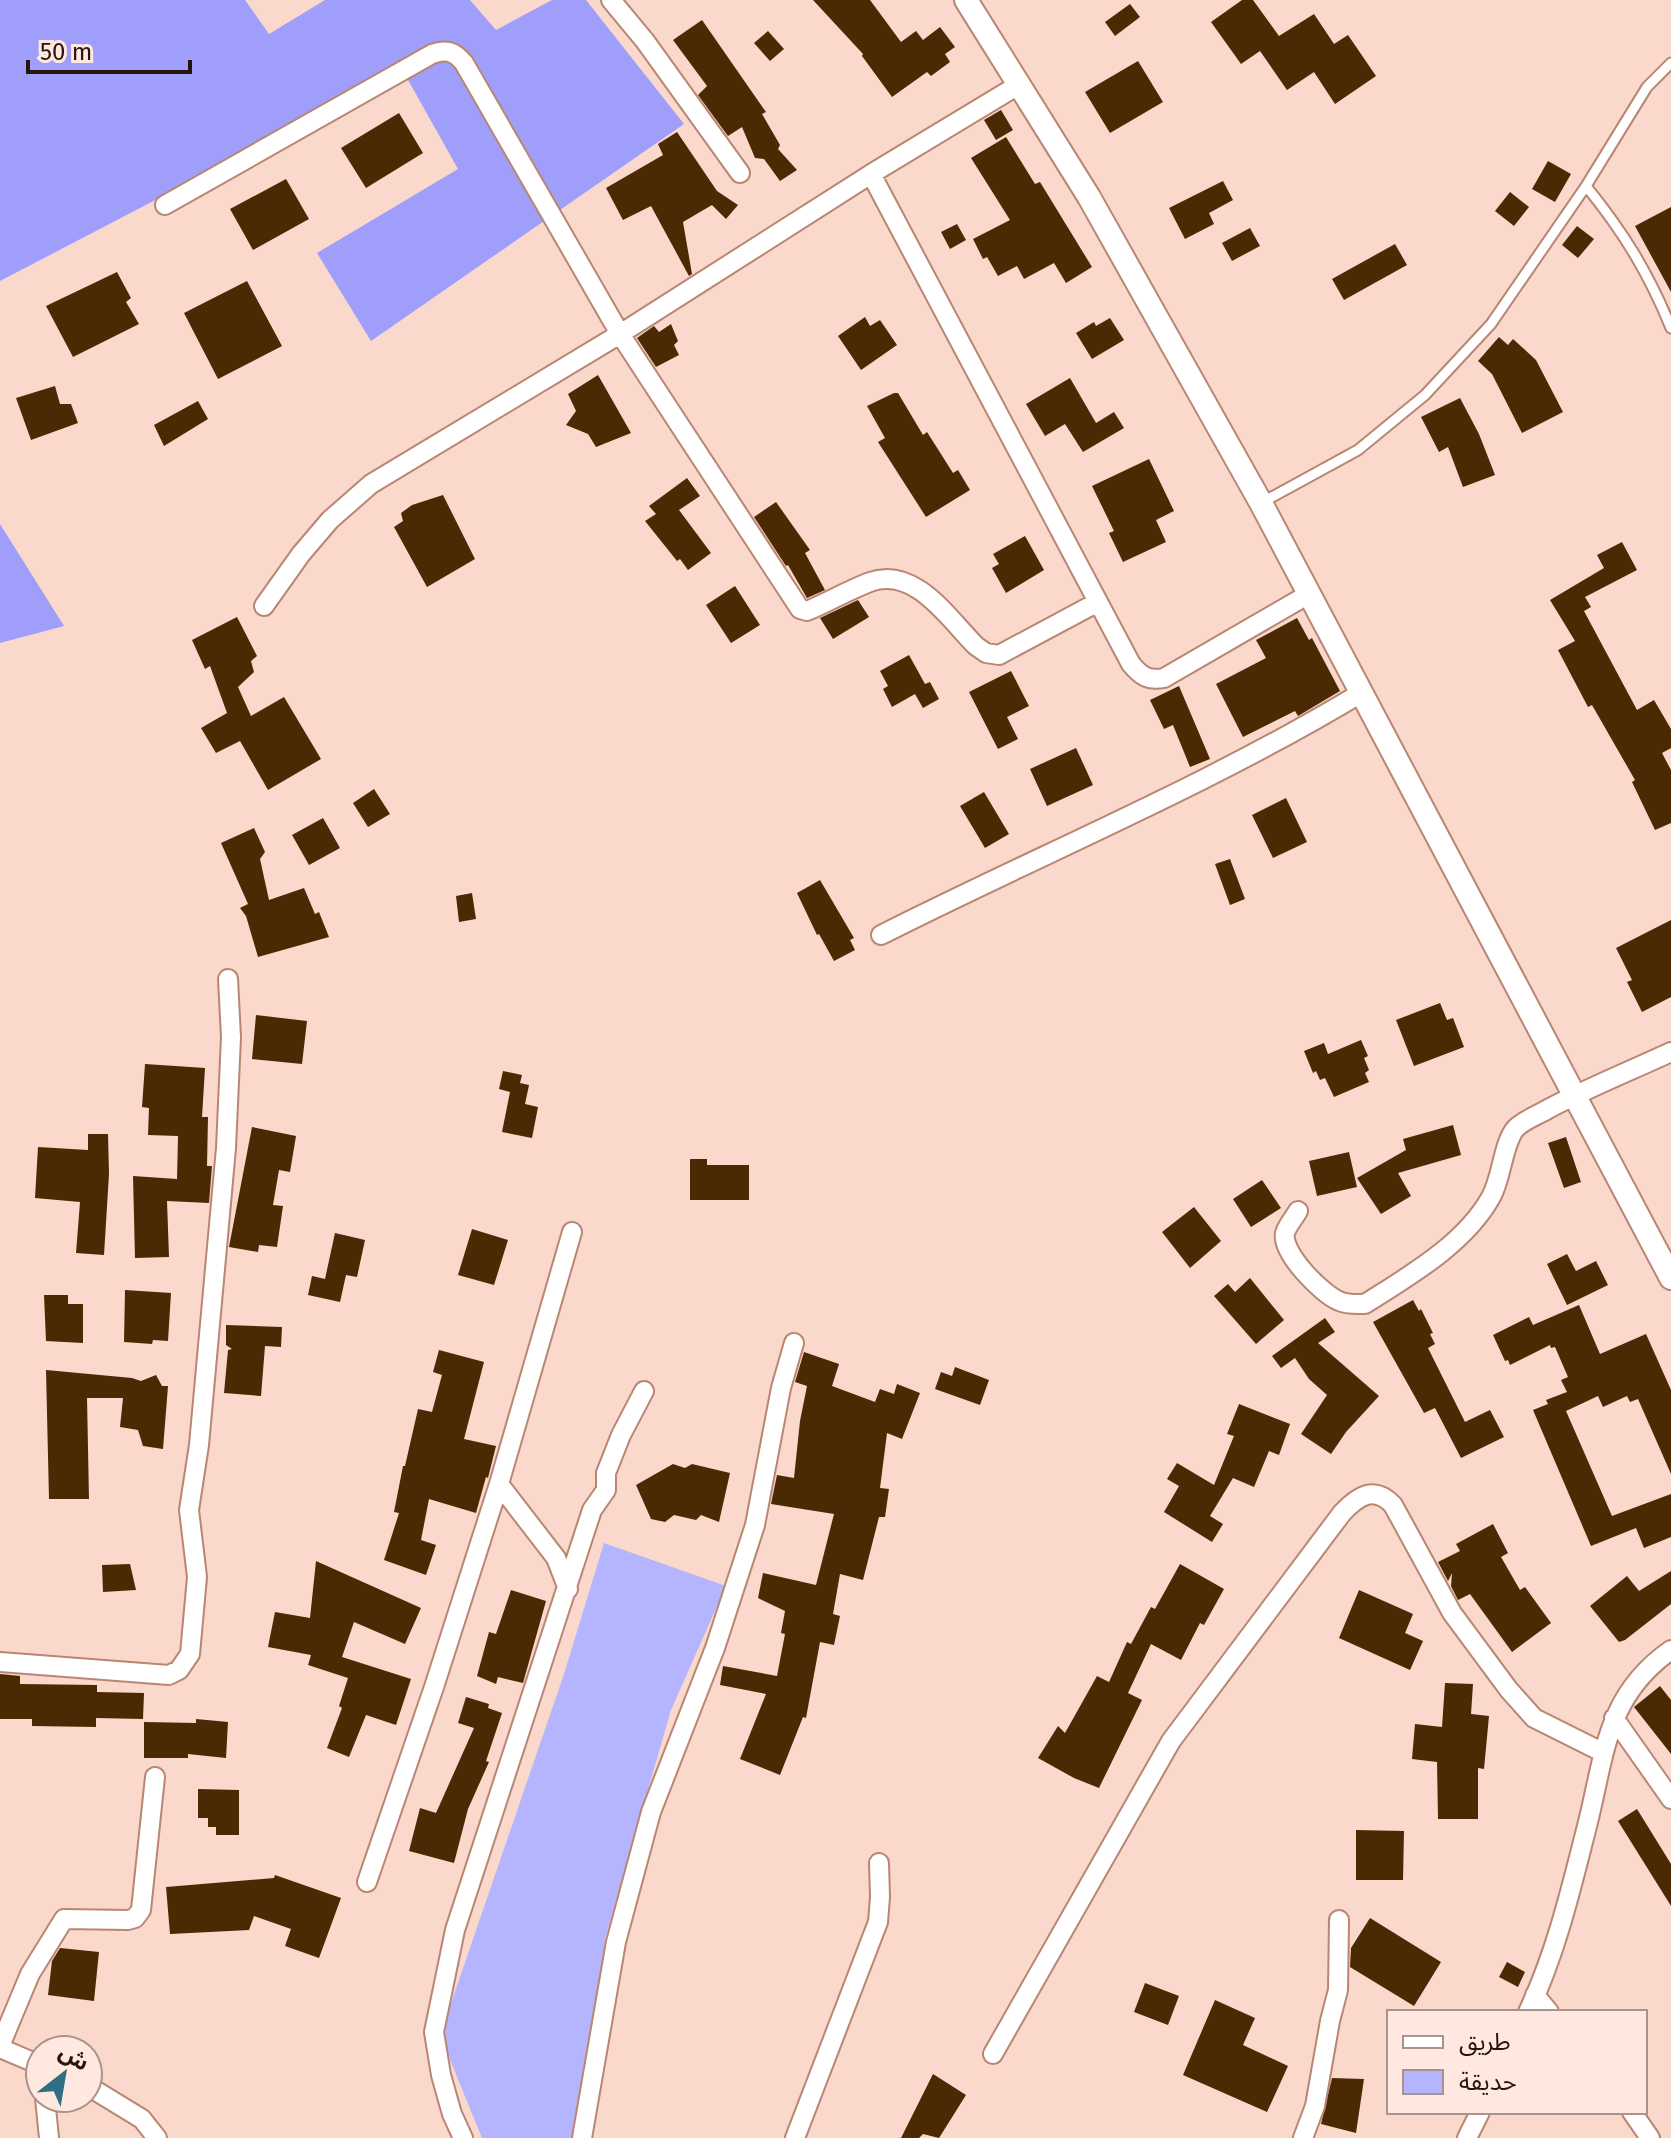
<svg xmlns="http://www.w3.org/2000/svg" width="1671" height="2138" viewBox="0 0 1671 2138" font-family="'Fira Sans','Noto Sans Arabic',sans-serif">
<style>
.green{fill:#b4b5fe}
.forest{fill:#9f9efa}
.building{fill:#4a2903}
.lines{fill:none;stroke-linecap:round;stroke-linejoin:round}
.service-casing{stroke:#b98672;stroke-width:13}
.minor-casing{stroke:#b98672;stroke-width:22}
.tertiary-casing{stroke:#b98672;stroke-width:26}
.service{stroke:#fff;stroke-width:9}
.minor{stroke:#fff;stroke-width:18}
.tertiary{stroke:#fff;stroke-width:22}
</style>
<rect width="100%" height="100%" fill="#fad8cb"/>
<!-- green -->
<path class="green" d="M 604,1543 L 726,1586 L 671,1710 L 605,1939 L 599,2016 L 586,2079 L 577,2102 L 574,2138 L 482,2138 L 444,2045 L 448,2012 L 564,1674 Z"/>
<!-- forest -->
<path class="forest" d="M 0,0 L 245,0 L 269,34 L 325,0 L 470,0 L 496,30 L 552,0 L 586,0 L 684,124 L 371,341 L 317,253 L 458,169 L 403,71 L 0,281 Z
M 0,524 L 64,626 L 0,643 Z"/>
<!-- building -->
<path class="building" d="M 813,0 L 870,0 L 901,42 L 916,31 L 923,40 L 940,27 L 955,47 L 945,54 L 950,62 L 931,76 L 927,72 L 892,97 L 862,56 L 863,54 Z
M 1242,0 L 1253,0 L 1279,36 L 1314,14 L 1334,44 L 1348,35 L 1376,76 L 1335,104 L 1314,72 L 1287,90 L 1260,51 L 1241,64 L 1211,22 Z
M 1130,4 L 1140,17 L 1115,36 L 1105,22 Z
M 702,20 L 766,112 L 762,114 L 780,145 L 778,149 L 797,170 L 780,181 L 764,159 L 755,158 L 742,127 L 728,136 L 698,95 L 707,86 L 673,40 Z
M 768,31 L 784,49 L 770,61 L 754,43 Z
M 1138,61 L 1163,102 L 1110,133 L 1085,92 Z
M 1001,110 L 1013,130 L 996,140 L 984,120 Z
M 399,113 L 423,153 L 366,188 L 341,148 Z
M 677,132 L 717,191 L 738,205 L 726,219 L 712,205 L 683,222 L 692,274 L 689,276 L 651,206 L 623,220 L 606,188 L 663,155 L 658,144 Z
M 1006,137 L 1035,184 L 1040,182 L 1092,267 L 1066,283 L 1054,263 L 1024,279 L 1017,266 L 998,276 L 987,257 L 983,259 L 973,239 L 1010,220 L 971,158 Z
M 1548,161 L 1571,174 L 1555,202 L 1532,189 Z
M 286,179 L 309,219 L 253,250 L 230,209 Z
M 1223,181 L 1233,200 L 1209,213 L 1214,224 L 1185,239 L 1169,208 Z
M 1510,192 L 1529,207 L 1514,226 L 1495,211 Z
M 1671,207 L 1671,292 L 1635,226 Z
M 957,224 L 966,240 L 950,249 L 941,232 Z
M 1577,226 L 1594,239 L 1578,258 L 1562,245 Z
M 1250,228 L 1260,246 L 1232,261 L 1222,243 Z
M 1395,244 L 1407,265 L 1344,300 L 1332,279 Z
M 117,272 L 131,298 L 126,302 L 139,324 L 73,357 L 46,306 Z
M 247,281 L 282,346 L 218,379 L 184,313 Z
M 865,317 L 870,326 L 880,320 L 897,345 L 861,370 L 838,336 Z
M 1110,318 L 1124,340 L 1092,359 L 1076,333 L 1094,322 L 1096,326 Z
M 671,324 L 678,341 L 674,345 L 679,355 L 656,367 L 637,338 L 654,326 L 659,332 Z
M 1499,337 L 1508,345 L 1513,339 L 1536,360 L 1563,412 L 1522,433 L 1492,374 L 1478,361 Z
M 598,375 L 631,433 L 596,447 L 588,434 L 566,425 L 576,411 L 568,394 Z
M 1070,378 L 1096,423 L 1114,412 L 1124,428 L 1083,452 L 1065,424 L 1045,436 L 1026,404 Z
M 55,386 L 60,404 L 71,404 L 78,423 L 31,440 L 16,398 Z
M 894,393 L 898,393 L 923,435 L 927,432 L 953,473 L 958,470 L 970,490 L 926,517 L 878,442 L 885,438 L 867,406 Z
M 1460,398 L 1479,434 L 1495,475 L 1463,487 L 1448,447 L 1439,452 L 1421,417 Z
M 198,401 L 208,419 L 164,446 L 154,425 Z
M 1149,459 L 1174,511 L 1156,520 L 1166,542 L 1123,562 L 1109,533 L 1114,531 L 1092,486 Z
M 687,478 L 700,496 L 679,510 L 711,553 L 688,570 L 680,559 L 677,561 L 645,521 L 656,514 L 649,506 Z
M 443,495 L 475,559 L 427,587 L 394,527 L 403,521 L 401,513 L 412,505 Z
M 776,502 L 810,550 L 805,553 L 825,590 L 807,598 L 788,565 L 786,566 L 754,517 Z
M 1025,536 L 1044,570 L 1006,593 L 992,568 L 999,564 L 993,554 Z
M 1622,542 L 1637,570 L 1585,597 L 1591,607 L 1584,611 L 1637,710 L 1654,700 L 1671,729 L 1671,748 L 1662,753 L 1671,770 L 1671,823 L 1655,830 L 1632,782 L 1635,780 L 1592,705 L 1588,707 L 1558,650 L 1575,641 L 1550,600 L 1604,568 L 1597,555 Z
M 735,586 L 760,625 L 731,643 L 706,605 Z
M 858,600 L 869,617 L 833,639 L 820,618 Z
M 237,617 L 257,656 L 251,661 L 254,672 L 238,687 L 251,716 L 284,697 L 321,759 L 268,790 L 240,741 L 216,753 L 201,728 L 227,713 L 210,666 L 205,669 L 192,640 Z
M 1297,618 L 1309,640 L 1312,638 L 1340,691 L 1298,716 L 1295,711 L 1243,737 L 1216,684 L 1266,658 L 1256,640 Z
M 909,655 L 925,684 L 930,682 L 939,699 L 923,708 L 915,694 L 892,707 L 883,689 L 888,686 L 880,671 Z
M 1011,671 L 1029,706 L 1007,717 L 1018,739 L 998,749 L 969,692 Z
M 1179,686 L 1210,759 L 1190,767 L 1173,725 L 1164,729 L 1150,700 Z
M 1076,748 L 1093,785 L 1047,806 L 1030,769 Z
M 374,789 L 390,814 L 368,827 L 353,803 Z
M 984,792 L 1009,834 L 985,848 L 960,806 Z
M 1286,798 L 1307,842 L 1273,858 L 1252,815 Z
M 323,818 L 340,848 L 309,865 L 292,835 Z
M 254,828 L 265,852 L 260,859 L 269,900 L 304,888 L 315,914 L 319,912 L 329,937 L 258,957 L 246,916 L 240,908 L 248,904 L 221,843 Z
M 1230,859 L 1245,899 L 1230,905 L 1215,864 Z
M 820,880 L 854,938 L 850,940 L 855,950 L 834,961 L 819,934 L 817,935 L 797,893 Z
M 472,893 L 476,919 L 459,922 L 456,896 Z
M 1671,920 L 1671,997 L 1642,1012 L 1627,982 L 1632,980 L 1616,948 Z
M 1440,1003 L 1447,1020 L 1453,1018 L 1464,1047 L 1414,1066 L 1396,1020 Z
M 256,1015 L 307,1021 L 302,1064 L 252,1059 Z
M 1361,1040 L 1368,1056 L 1364,1058 L 1369,1070 L 1365,1073 L 1369,1082 L 1334,1097 L 1325,1078 L 1320,1080 L 1316,1071 L 1313,1073 L 1304,1051 L 1324,1043 L 1328,1054 Z
M 145,1064 L 205,1068 L 202,1117 L 208,1117 L 207,1166 L 212,1166 L 209,1203 L 167,1201 L 169,1257 L 135,1258 L 133,1176 L 177,1179 L 178,1136 L 148,1135 L 149,1108 L 142,1107 Z
M 503,1071 L 522,1075 L 520,1083 L 529,1085 L 525,1104 L 538,1107 L 532,1138 L 502,1132 L 510,1092 L 499,1089 Z
M 1453,1125 L 1461,1155 L 1398,1173 L 1411,1196 L 1381,1214 L 1357,1178 L 1406,1150 L 1403,1139 Z
M 252,1127 L 296,1136 L 290,1172 L 279,1170 L 273,1205 L 283,1206 L 277,1247 L 259,1245 L 258,1252 L 229,1247 Z
M 88,1134 L 108,1134 L 109,1174 L 104,1255 L 76,1253 L 80,1202 L 35,1198 L 38,1147 L 88,1150 Z
M 1566,1137 L 1581,1182 L 1564,1188 L 1548,1143 Z
M 1349,1152 L 1357,1187 L 1317,1196 L 1309,1161 Z
M 690,1159 L 707,1159 L 707,1165 L 749,1165 L 749,1200 L 690,1200 Z
M 1262,1180 L 1281,1208 L 1251,1227 L 1233,1199 Z
M 1194,1207 L 1221,1241 L 1190,1268 L 1162,1232 Z
M 472,1229 L 508,1240 L 494,1285 L 458,1275 Z
M 335,1233 L 365,1240 L 357,1277 L 346,1275 L 340,1302 L 308,1295 L 312,1276 L 325,1279 Z
M 1567,1254 L 1576,1271 L 1596,1261 L 1608,1285 L 1567,1305 L 1547,1264 Z
M 1250,1278 L 1284,1320 L 1256,1344 L 1214,1296 L 1228,1284 L 1235,1292 Z
M 125,1290 L 171,1293 L 168,1341 L 153,1340 L 152,1344 L 124,1342 Z
M 44,1295 L 68,1295 L 68,1304 L 83,1304 L 83,1343 L 46,1341 Z
M 1413,1300 L 1419,1311 L 1421,1309 L 1433,1333 L 1430,1334 L 1435,1344 L 1428,1348 L 1465,1422 L 1490,1410 L 1504,1437 L 1461,1458 L 1435,1408 L 1424,1413 L 1373,1322 Z
M 1579,1305 L 1600,1354 L 1646,1334 L 1671,1390 L 1671,1474 L 1638,1399 L 1630,1402 L 1627,1396 L 1603,1407 L 1598,1396 L 1566,1411 L 1612,1516 L 1671,1494 L 1671,1537 L 1644,1548 L 1636,1528 L 1591,1546 L 1533,1410 L 1548,1404 L 1546,1400 L 1567,1392 L 1561,1380 L 1568,1377 L 1555,1347 L 1551,1348 L 1550,1345 L 1510,1365 L 1508,1360 L 1505,1361 L 1493,1335 L 1529,1317 L 1533,1325 Z
M 1325,1318 L 1335,1332 L 1318,1343 L 1379,1396 L 1346,1432 L 1331,1454 L 1301,1434 L 1327,1395 L 1309,1379 L 1295,1358 L 1281,1368 L 1272,1356 Z
M 226,1325 L 282,1327 L 281,1347 L 265,1346 L 261,1396 L 224,1393 L 228,1350 L 232,1349 L 226,1345 Z
M 439,1350 L 484,1362 L 464,1439 L 496,1446 L 488,1478 L 486,1477 L 476,1513 L 429,1499 L 421,1540 L 436,1545 L 426,1575 L 384,1560 L 399,1513 L 394,1512 L 403,1466 L 405,1466 L 418,1409 L 432,1412 L 442,1375 L 433,1372 Z
M 804,1352 L 839,1364 L 832,1386 L 875,1402 L 880,1389 L 894,1394 L 897,1384 L 920,1393 L 902,1439 L 887,1433 L 880,1488 L 889,1489 L 885,1517 L 879,1517 L 863,1580 L 840,1574 L 833,1614 L 840,1616 L 834,1645 L 820,1642 L 806,1718 L 803,1717 L 780,1775 L 740,1759 L 766,1694 L 720,1685 L 723,1666 L 777,1676 L 785,1634 L 781,1633 L 785,1611 L 758,1598 L 763,1573 L 816,1585 L 834,1514 L 771,1504 L 777,1475 L 794,1478 L 800,1421 L 807,1386 L 795,1382 Z
M 955,1367 L 989,1380 L 980,1405 L 935,1389 L 941,1372 L 952,1376 Z
M 46,1370 L 132,1378 L 141,1381 L 156,1375 L 162,1386 L 168,1386 L 163,1449 L 143,1446 L 138,1430 L 120,1427 L 123,1398 L 87,1398 L 89,1499 L 49,1499 Z
M 1239,1404 L 1290,1424 L 1279,1455 L 1269,1451 L 1254,1487 L 1233,1478 L 1210,1516 L 1223,1524 L 1212,1542 L 1164,1512 L 1179,1486 L 1167,1479 L 1177,1463 L 1214,1485 L 1234,1436 L 1227,1434 Z
M 673,1464 L 685,1468 L 692,1464 L 730,1473 L 719,1522 L 701,1515 L 696,1520 L 674,1515 L 665,1522 L 651,1519 L 636,1485 Z
M 1493,1524 L 1508,1553 L 1501,1557 L 1520,1590 L 1525,1587 L 1551,1623 L 1512,1652 L 1470,1594 L 1458,1600 L 1451,1586 L 1452,1573 L 1448,1581 L 1438,1562 L 1460,1551 L 1456,1544 Z
M 316,1561 L 421,1608 L 405,1644 L 354,1622 L 342,1657 L 411,1679 L 396,1725 L 366,1715 L 349,1757 L 327,1748 L 342,1708 L 339,1706 L 348,1678 L 308,1665 L 311,1655 L 268,1647 L 275,1612 L 310,1618 Z
M 130,1564 L 136,1590 L 103,1592 L 102,1565 Z
M 1180,1564 L 1224,1589 L 1204,1625 L 1200,1623 L 1181,1660 L 1151,1644 L 1128,1693 L 1142,1700 L 1099,1788 L 1074,1778 L 1038,1758 L 1058,1726 L 1065,1733 L 1097,1676 L 1109,1682 L 1127,1642 L 1131,1644 L 1151,1607 L 1155,1609 Z
M 1671,1571 L 1671,1604 L 1625,1640 L 1619,1642 L 1590,1606 L 1627,1576 L 1639,1591 Z
M 511,1590 L 546,1601 L 523,1683 L 498,1677 L 496,1684 L 477,1676 L 489,1632 L 496,1634 Z
M 1359,1590 L 1413,1614 L 1405,1633 L 1423,1641 L 1410,1670 L 1339,1638 Z
M 0,1674 L 20,1676 L 20,1684 L 97,1685 L 97,1692 L 144,1693 L 143,1719 L 96,1718 L 96,1727 L 32,1726 L 32,1719 L 0,1719 Z
M 1445,1683 L 1473,1684 L 1471,1714 L 1489,1716 L 1484,1769 L 1478,1768 L 1478,1819 L 1438,1819 L 1437,1762 L 1412,1759 L 1415,1724 L 1442,1727 Z
M 1660,1686 L 1671,1700 L 1671,1754 L 1634,1707 Z
M 466,1697 L 489,1704 L 488,1708 L 502,1713 L 486,1761 L 489,1762 L 468,1809 L 454,1863 L 409,1851 L 420,1808 L 436,1813 L 474,1728 L 458,1723 Z
M 196,1719 L 228,1722 L 226,1758 L 188,1754 L 188,1758 L 144,1758 L 144,1722 L 196,1723 Z
M 198,1789 L 239,1790 L 239,1835 L 216,1835 L 216,1827 L 208,1827 L 208,1818 L 198,1818 Z
M 1637,1809 L 1671,1864 L 1671,1906 L 1618,1821 Z
M 1356,1830 L 1404,1831 L 1403,1880 L 1356,1880 Z
M 275,1875 L 341,1898 L 319,1958 L 285,1946 L 291,1929 L 254,1916 L 249,1930 L 170,1934 L 166,1887 L 274,1878 Z
M 1370,1918 L 1441,1962 L 1414,2006 L 1350,1967 L 1351,1948 Z
M 60,1948 L 99,1952 L 94,2001 L 48,1995 L 52,1961 Z
M 1507,1962 L 1525,1972 L 1518,1987 L 1499,1977 Z
M 1145,1983 L 1179,1996 L 1168,2025 L 1134,2012 Z
M 1215,2000 L 1255,2018 L 1243,2045 L 1288,2066 L 1267,2112 L 1183,2075 Z
M 933,2074 L 966,2095 L 939,2138 L 923,2134 L 919,2138 L 901,2138 Z
M 1332,2078 L 1364,2079 L 1356,2133 L 1321,2124 Z"/>
<g class="lines">
<!-- service casing -->
<g class="service-casing">
<path id="service" d="M 1586,186 C 1624,233 1648,272 1671,328
M 1261,503 L 1358,450 L 1425,395 L 1491,324 L 1586,186 L 1647,87 L 1671,63"/>
</g>
<!-- minor casing -->
<g class="minor-casing">
<path id="minor" d="M 611,0 L 645,41 L 740,173
M 871,174 L 1131,664 C 1141,676 1148,681 1164,678 L 1309,594
M 165,205 L 432,54 C 446,49 454,51 464,63 L 620,334 L 871,174 L 1020,84
M 264,606 L 301,554 L 330,520 L 371,484 L 620,334 L 800,609 L 807,611 C 828,602 849,590 870,582 C 915,566 948,618 976,646 L 986,653 L 999,655 L 1098,602
M 881,935 C 1041,854 1207,786 1361,693
M 1298,1211 C 1294,1218 1287,1226 1285,1233 C 1281,1253 1322,1294 1339,1301 C 1348,1305 1356,1304 1365,1304 C 1409,1276 1465,1244 1491,1197 C 1502,1178 1503,1142 1516,1128 C 1524,1120 1538,1115 1548,1109 C 1588,1088 1630,1071 1671,1052
M 499,1484 L 572,1232
M 0,1662 L 169,1675 L 179,1670 L 190,1654 L 197,1577 L 189,1510 L 199,1445 L 226,1148 L 231,1037 L 228,979
M 1614,1718 L 1671,1799
M 367,1882 L 434,1687 L 499,1484 L 556,1558 L 568,1589
M 1535,1995 L 1549,2012
M 1528,2012 C 1556,1953 1571,1889 1587,1826 C 1605,1756 1605,1696 1671,1650
M 0,2046 L 30,1974 L 64,1919 L 128,1920 L 135,1918 L 141,1910 L 155,1777
M 0,2048 L 40,2065
M 993,2054 L 1171,1741 L 1342,1513 C 1358,1496 1374,1485 1393,1505 L 1452,1613 L 1509,1690 L 1534,1718 L 1602,1752
M 88,2086 L 142,2119 L 157,2138
M 45,2098 L 49,2138
M 1632,2112 L 1650,2138
M 463,2138 L 452,2114 L 441,2075 L 434,2032 L 455,1930 L 592,1510 L 606,1490 L 606,1473 L 621,1435 L 644,1391
M 582,2138 L 616,1942 L 651,1812 L 715,1648 L 755,1525 L 781,1388 L 794,1343
M 795,2138 L 878,1922 L 880,1897 L 879,1863
M 1303,2138 L 1315,2106 L 1330,2021 L 1338,1990 L 1339,1920
M 1467,2138 L 1480,2112"/>
</g>
<!-- tertiary casing -->
<g class="tertiary-casing">
<path id="tertiary" d="M 966,0 L 1089,197 L 1261,503 L 1671,1278"/>
</g>
<!-- service -->
<use href="#service" class="service"/>
<!-- minor -->
<use href="#minor" class="minor"/>
<!-- tertiary -->
<use href="#tertiary" class="tertiary"/>
</g>
<!-- legend -->
<rect x="1387" y="2010" width="260" height="104" fill="#ffe8df" stroke="#a9938b" stroke-width="2"/>
<rect x="1403" y="2036" width="40" height="12" fill="#ffffff" stroke="#a9938b" stroke-width="2"/>
<text x="1459" y="2050" font-size="24" fill="#27140c">طريق</text>
<rect x="1403" y="2070" width="40" height="24" fill="#b4b5fe" stroke="#a9938b" stroke-width="2"/>
<text x="1459" y="2090" font-size="24" fill="#27140c">حديقة</text>
<!-- north arrow -->
<g transform="translate(64 2074) rotate(31)"><circle r="38" fill="#ffe8df" stroke="#a9938b" stroke-width="2"/>
<path d="M0-6L14 30L0 20L-14 30Z" fill="#2f6e83"/>
<text y="-12" font-size="22" font-weight="bold" text-anchor="middle" fill="#27140c">ش</text>
</g>
<!-- scale -->
<path d="M28 60v12h162v-12" fill="none" stroke="#27140c" stroke-width="4"/>
<text x="40" y="60" font-size="24" fill="#27140c" stroke="#ffe8df" stroke-width="6" paint-order="stroke">50 m</text>
</svg>
